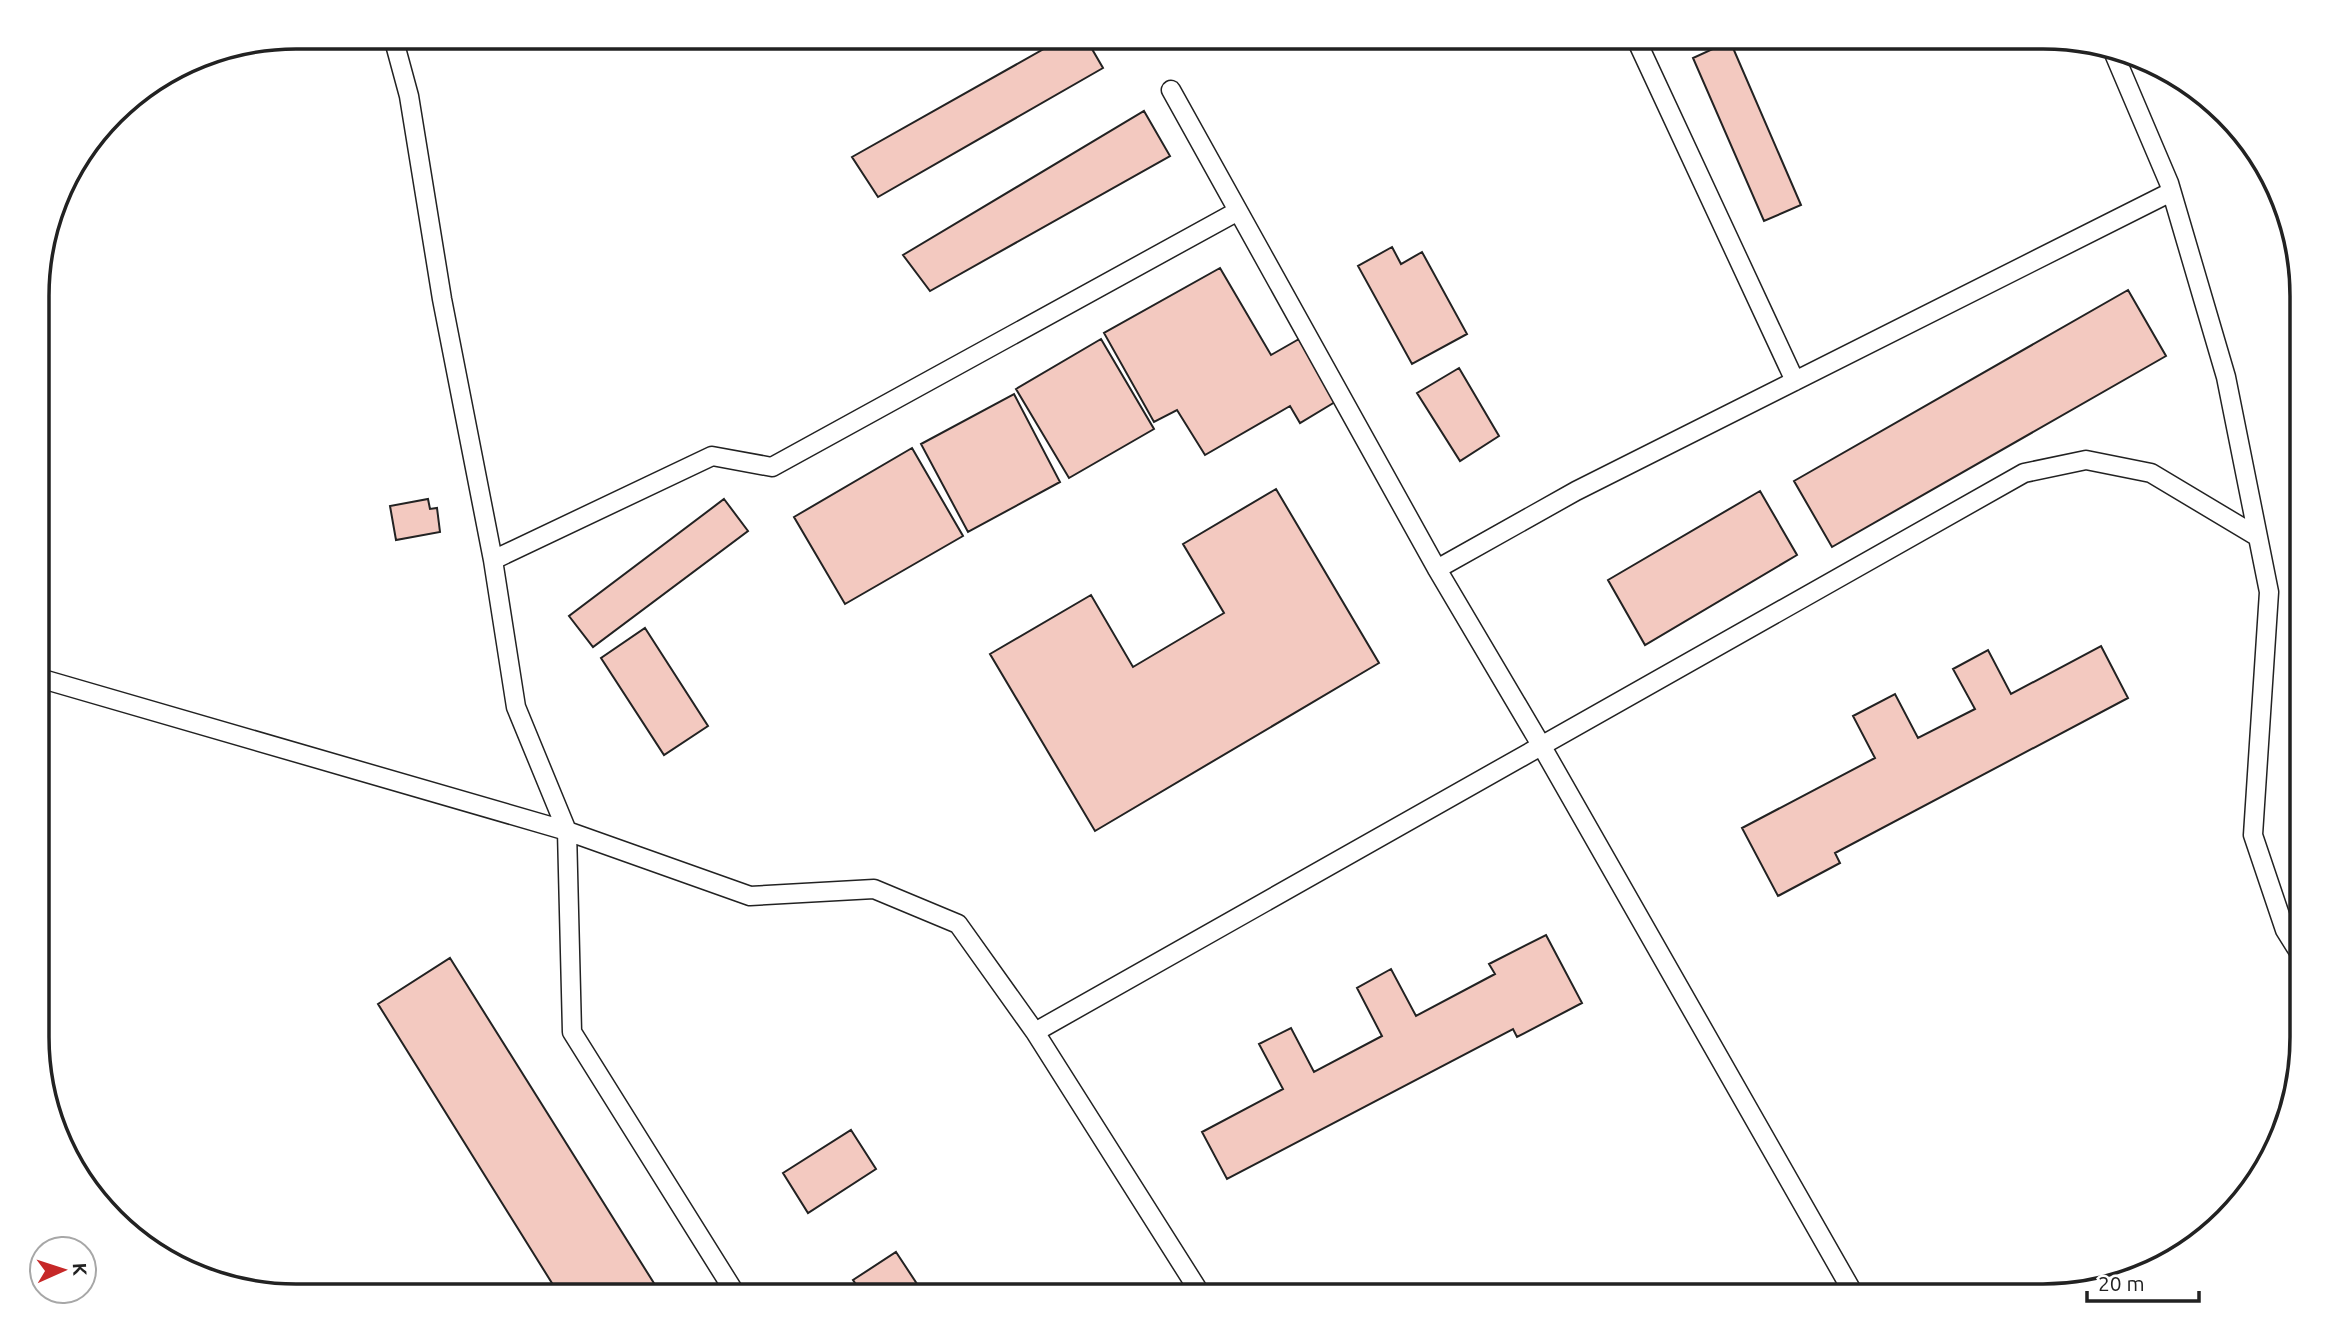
<svg xmlns="http://www.w3.org/2000/svg" width="2339" height="1333" viewBox="0 0 2339 1333" font-family="Ubuntu,sans-serif">
<style>
.building{fill:#f3c9c0;stroke:#222;stroke-width:2}
.lines{fill:none;stroke-linecap:round;stroke-linejoin:round}
.service-casing{stroke:#222;stroke-width:21}
.service{stroke:#fff;stroke-width:18}
.rim{fill:none;stroke:#222;stroke-width:3.5}
</style>
<rect width="100%" height="100%" fill="#fff"/>
<!-- building -->
<path class="building" d="M 1065,37 L 1085,37 L 1103,68 L 878,197 L 852,157 Z
M 1730,41 L 1801,205 L 1764,221 L 1693,58 Z
M 1144,111 L 1170,156 L 930,291 L 903,255 Z
M 2280,215 L 2288,239 L 2277,217 Z
M 1392,247 L 1401,264 L 1422,252 L 1467,334 L 1412,364 L 1358,266 Z
M 1220,268 L 1271,355 L 1299,339 L 1335,402 L 1300,423 L 1290,406 L 1205,455 L 1177,410 L 1154,422 L 1104,333 Z
M 2128,290 L 2166,356 L 1832,547 L 1794,481 Z
M 1101,339 L 1154,429 L 1069,478 L 1016,389 Z
M 1459,368 L 1499,436 L 1460,461 L 1417,393 Z
M 1014,394 L 1060,482 L 968,532 L 921,444 Z
M 912,448 L 963,536 L 845,604 L 794,517 Z
M 1276,489 L 1379,663 L 1095,831 L 990,654 L 1091,595 L 1133,667 L 1224,613 L 1183,544 Z
M 1760,491 L 1797,555 L 1645,645 L 1608,580 Z
M 428,499 L 430,509 L 437,508 L 440,532 L 396,540 L 390,506 Z
M 724,499 L 748,531 L 593,647 L 569,616 Z
M 645,628 L 708,726 L 664,755 L 601,658 Z
M 2101,646 L 2128,698 L 1835,853 L 1840,863 L 1778,896 L 1742,828 L 1875,758 L 1853,716 L 1895,694 L 1918,738 L 1975,709 L 1953,669 L 1988,650 L 2011,694 Z
M 1546,935 L 1582,1003 L 1517,1037 L 1513,1029 L 1227,1179 L 1202,1132 L 1283,1089 L 1259,1044 L 1291,1028 L 1314,1072 L 1382,1036 L 1357,988 L 1391,969 L 1416,1016 L 1495,974 L 1489,964 Z
M 450,958 L 662,1296 L 560,1296 L 378,1004 Z
M 851,1130 L 876,1169 L 808,1213 L 783,1173 Z
M 896,1252 L 925,1296 L 864,1296 L 853,1280 Z"/>
<g class="lines">
<!-- service casing -->
<g class="service-casing">
<path id="service" d="M 393,37 L 409,96 L 442,299 L 493,560
M 1635,37 L 1795,381
M 2115,56 L 2169,183 L 2226,377 L 2269,592 L 2253,835 L 2285,930 L 2302,957
M 1171,90 L 1437,569 L 1541,745 L 1855,1296
M 1437,569 L 1576,491 L 2171,192
M 39,678 L 567,831 L 750,896 L 874,889 L 958,924 L 1035,1032 L 1202,1296
M 1035,1032 L 2024,473 L 2086,460 L 2151,473 L 2258,537
M 737,1296 L 572,1032 L 567,831 L 516,707 L 493,560 L 712,456 L 772,467 L 1238,211"/>
</g>
<!-- service -->
<use href="#service" class="service"/>
</g>
<!-- crop -->
<path d="M0 0H2339V1333H0ZM296 49H2043A247 247 0 0 1 2290 296V1037A247 247 0 0 1 2043 1284H296A247 247 0 0 1 49 1037V296A247 247 0 0 1 296 49Z" fill="#fff" fill-rule="evenodd"/>
<path class="rim" d="M296 49H2043A247 247 0 0 1 2290 296V1037A247 247 0 0 1 2043 1284H296A247 247 0 0 1 49 1037V296A247 247 0 0 1 296 49Z"/>
<!-- north arrow -->
<g transform="translate(63 1270) rotate(87)"><circle r="33" fill="#ffffff" stroke="#a7a7a7" stroke-width="2"/>
<path d="M0-5L12 26L0 18L-12 26Z" fill="#c62828"/>
<text y="-10" font-size="19" font-weight="bold" text-anchor="middle" fill="#222222">K</text>
</g>
<!-- scale -->
<path d="M2087 1291v10h112v-10" fill="none" stroke="#222222" stroke-width="3.5"/>
<text x="2098" y="1291" font-size="21" fill="#222222" stroke="#ffffff" stroke-width="5" paint-order="stroke">20 m</text>
</svg>
